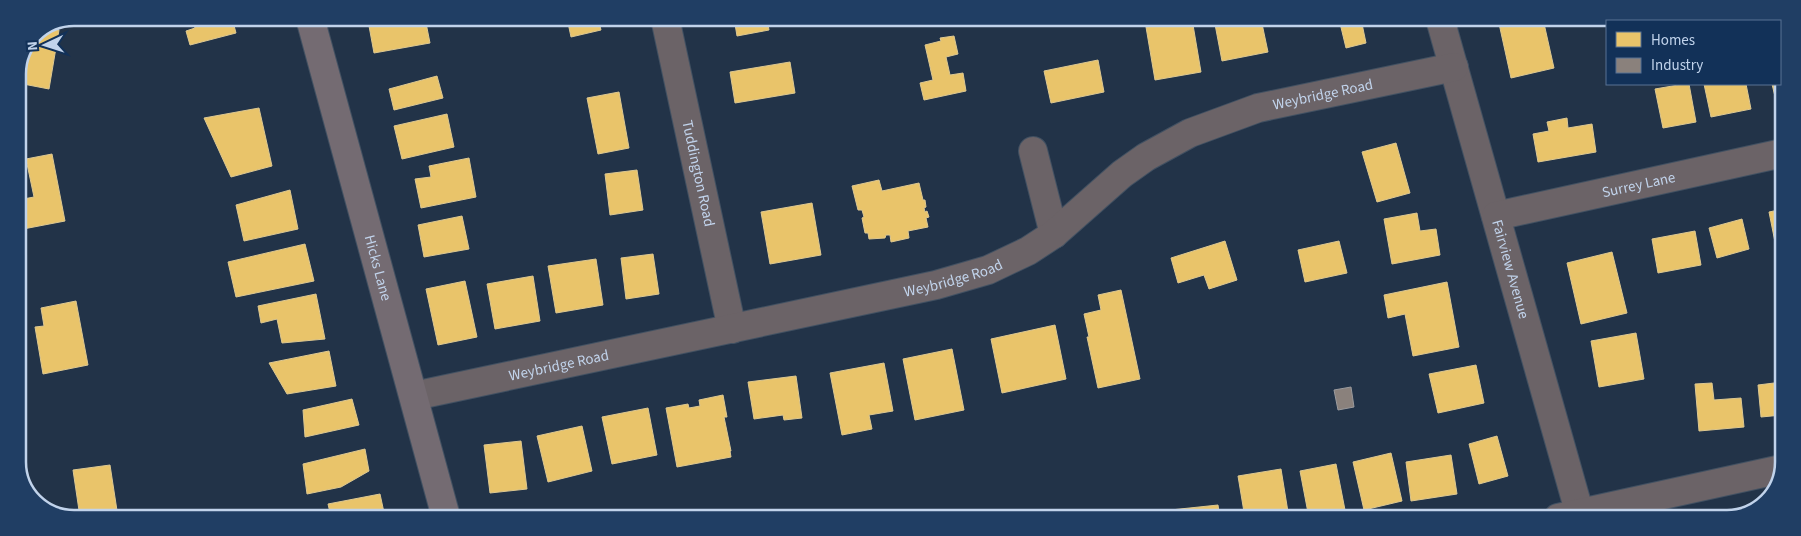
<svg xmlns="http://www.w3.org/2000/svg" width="1801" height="536" viewBox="0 0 1801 536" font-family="'Source Sans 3',sans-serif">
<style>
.homes{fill:#e9c46a;stroke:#ddc891}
.industry{fill:#8a817c;stroke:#9a9a9d}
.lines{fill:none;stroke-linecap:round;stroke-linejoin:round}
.minor-casing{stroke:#425162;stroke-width:30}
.major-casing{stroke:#425162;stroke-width:30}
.minor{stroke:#6b6367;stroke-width:28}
.major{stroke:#746b72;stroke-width:28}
.labels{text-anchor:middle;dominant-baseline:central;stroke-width:5;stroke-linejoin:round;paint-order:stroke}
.street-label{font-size:15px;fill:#c1d3eb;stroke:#123158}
.rim{fill:none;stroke:#c1d3eb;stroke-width:2.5}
</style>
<rect width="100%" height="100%" fill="#223348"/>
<!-- homes -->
<path class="homes" d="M 192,18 L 232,18 L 236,33 L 190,45 L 186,31 L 195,28 Z
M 411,18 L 425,18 L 430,43 L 374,53 L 369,26 Z
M 567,18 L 598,18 L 601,30 L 571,37 Z
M 734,18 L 767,18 L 769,30 L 737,36 Z
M 1192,19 L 1201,72 L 1155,80 L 1146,27 Z
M 1214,19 L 1261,19 L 1268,52 L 1222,61 Z
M 1339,19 L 1361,19 L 1366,43 L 1346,48 Z
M 1498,19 L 1543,19 L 1554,68 L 1511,78 Z
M 1588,19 L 1612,19 L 1588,22 Z
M 49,28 L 59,30 L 49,89 L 18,83 L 18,74 L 34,34 Z
M 954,36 L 958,54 L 946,57 L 950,75 L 963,73 L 966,91 L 924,100 L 920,83 L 933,80 L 925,45 L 941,41 L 940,38 Z
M 1098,60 L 1104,92 L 1051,103 L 1044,71 Z
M 790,62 L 795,93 L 735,103 L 730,72 Z
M 1780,62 L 1783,71 L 1783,104 L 1777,105 L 1772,84 L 1780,84 Z
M 437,76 L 443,98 L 394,110 L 389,89 Z
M 1684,84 L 1689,84 L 1696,122 L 1663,128 L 1655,89 Z
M 1704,84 L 1746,84 L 1751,109 L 1711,117 Z
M 619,92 L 629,148 L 598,154 L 587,98 Z
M 259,108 L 272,166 L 231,177 L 204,118 Z
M 447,114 L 454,147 L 402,159 L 394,126 Z
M 1567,118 L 1568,128 L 1592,124 L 1596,152 L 1538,162 L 1533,134 L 1549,131 L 1547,122 Z
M 1396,143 L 1410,193 L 1377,202 L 1362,152 Z
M 52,154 L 65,221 L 18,230 L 18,200 L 34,197 L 26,159 Z
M 469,158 L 476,197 L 421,208 L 415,179 L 431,177 L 429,166 Z
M 637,170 L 643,210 L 610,215 L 605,174 Z
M 879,180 L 882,191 L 919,183 L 923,200 L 925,200 L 926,207 L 924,208 L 925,212 L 927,211 L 929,217 L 926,218 L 928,227 L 908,231 L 909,238 L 891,242 L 890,235 L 886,235 L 885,238 L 869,239 L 868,233 L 865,233 L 862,218 L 864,217 L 862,210 L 858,210 L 852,186 Z
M 290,190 L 298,229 L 244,241 L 236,205 Z
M 812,203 L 821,255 L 770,264 L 761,212 Z
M 1783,209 L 1783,246 L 1776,247 L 1769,212 Z
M 1417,213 L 1420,231 L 1436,229 L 1440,255 L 1392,264 L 1384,219 Z
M 462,216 L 469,249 L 424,257 L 418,225 Z
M 1742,219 L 1749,249 L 1717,258 L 1709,228 Z
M 1695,231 L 1701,265 L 1658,273 L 1652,239 Z
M 1225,241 L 1237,280 L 1209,289 L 1204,275 L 1178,283 L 1171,258 Z
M 1339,241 L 1347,273 L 1305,282 L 1298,250 Z
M 305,244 L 314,281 L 236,297 L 228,262 Z
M 1612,252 L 1627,313 L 1581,324 L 1567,263 Z
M 653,254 L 659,294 L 626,299 L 621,258 Z
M 596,259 L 603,305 L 556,313 L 548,266 Z
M 533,276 L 540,321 L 495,329 L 487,284 Z
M 465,281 L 477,337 L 438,345 L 426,289 Z
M 1447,282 L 1459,347 L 1413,356 L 1405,314 L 1388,318 L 1384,295 Z
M 1121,290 L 1140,379 L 1098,388 L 1087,337 L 1089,337 L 1084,314 L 1101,310 L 1098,295 Z
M 316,294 L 325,339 L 282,343 L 277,319 L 261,323 L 258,306 Z
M 76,301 L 88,365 L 43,374 L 35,327 L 44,326 L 41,308 Z
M 1055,325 L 1066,379 L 1002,393 L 991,339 Z
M 1636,333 L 1644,379 L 1599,387 L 1591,341 Z
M 952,349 L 964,410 L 915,420 L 903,359 Z
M 329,351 L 336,386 L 287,394 L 269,363 Z
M 884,363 L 893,411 L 869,415 L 872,429 L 842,435 L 830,373 Z
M 1476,365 L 1484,403 L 1438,413 L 1429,374 Z
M 796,376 L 802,418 L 784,420 L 783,415 L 754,419 L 748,382 Z
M 1782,382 L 1782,415 L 1761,417 L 1758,385 Z
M 1712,383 L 1714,400 L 1741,398 L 1744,427 L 1699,431 L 1695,384 Z
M 723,395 L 727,417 L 724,417 L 731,451 L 730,451 L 731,457 L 677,467 L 666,408 L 688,404 L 689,408 L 700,406 L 699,400 Z
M 352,399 L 359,425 L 305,437 L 303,410 Z
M 648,408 L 657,455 L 612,464 L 602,417 Z
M 582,426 L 592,471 L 548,482 L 537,436 Z
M 1497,436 L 1508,476 L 1479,484 L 1469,444 Z
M 521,441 L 527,489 L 490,493 L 484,445 Z
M 365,449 L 369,471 L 341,487 L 307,494 L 303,464 Z
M 1391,453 L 1402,501 L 1364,510 L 1353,462 Z
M 1451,455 L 1457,494 L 1411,501 L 1406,462 Z
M 1336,464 L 1346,515 L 1333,518 L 1309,518 L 1300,471 Z
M 110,465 L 118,517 L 80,517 L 73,470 Z
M 1281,469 L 1289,518 L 1245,518 L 1238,476 Z
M 380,494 L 385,517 L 331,517 L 328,504 Z
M 1218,505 L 1220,518 L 1162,518 L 1161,511 Z"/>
<!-- industry -->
<path class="industry" d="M 1351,387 L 1354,407 L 1338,410 L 1334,390 Z"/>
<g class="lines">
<!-- minor casing -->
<g class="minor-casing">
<g id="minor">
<path id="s1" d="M 665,18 L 732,329"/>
<path id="s2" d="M 1440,19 L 1581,518"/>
<path d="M 1033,151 L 1054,234"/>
<path id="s3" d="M 1496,216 L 1783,153"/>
<path id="s4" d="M 414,396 L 936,285 L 988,270 L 1028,251 L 1054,234 L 1122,174 L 1146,157 L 1190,133 L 1258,108 L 1454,67"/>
<path d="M 1558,518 L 1782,469"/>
</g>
</g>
<!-- major casing -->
<g class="major-casing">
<g id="major">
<path id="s5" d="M 310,18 L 446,517"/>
</g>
</g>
<!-- minor -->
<use href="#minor" class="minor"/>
<!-- major -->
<use href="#major" class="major"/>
</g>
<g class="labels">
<!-- street labels -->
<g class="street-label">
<text stroke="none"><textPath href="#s4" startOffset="972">Weybridge Road</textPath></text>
<text stroke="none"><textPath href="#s1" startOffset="159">Tuddington Road</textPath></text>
<text stroke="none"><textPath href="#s3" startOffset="146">Surrey Lane</textPath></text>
<text stroke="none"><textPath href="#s5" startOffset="259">Hicks Lane</textPath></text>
<text stroke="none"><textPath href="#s2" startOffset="260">Fairview Avenue</textPath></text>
<text stroke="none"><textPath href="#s4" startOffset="552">Weybridge Road</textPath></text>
<text stroke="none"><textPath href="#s4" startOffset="148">Weybridge Road</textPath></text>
</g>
</g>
<!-- crop -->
<path d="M0 0H1801V536H0ZM74 26H1727A48 48 0 0 1 1775 74V462A48 48 0 0 1 1727 510H74A48 48 0 0 1 26 462V74A48 48 0 0 1 74 26Z" fill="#203e64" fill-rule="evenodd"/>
<path class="rim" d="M74 26H1727A48 48 0 0 1 1775 74V462A48 48 0 0 1 1727 510H74A48 48 0 0 1 26 462V74A48 48 0 0 1 74 26Z"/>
<!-- legend -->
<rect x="1606" y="20" width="175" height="65" fill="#123158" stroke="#587293"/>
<rect x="1616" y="32" width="25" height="15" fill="#e9c46a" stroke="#587293"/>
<text x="1651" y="45" font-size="15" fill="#c1d3eb">Homes</text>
<rect x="1616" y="58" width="25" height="15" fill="#8a817c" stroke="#587293"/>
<text x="1651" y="70" font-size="15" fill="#c1d3eb">Industry</text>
<!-- north arrow -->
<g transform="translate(45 45) rotate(266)" stroke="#123158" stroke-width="4" paint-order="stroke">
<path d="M0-4L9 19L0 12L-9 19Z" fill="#c1d3eb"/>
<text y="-8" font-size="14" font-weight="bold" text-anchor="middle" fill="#c1d3eb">N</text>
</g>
</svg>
